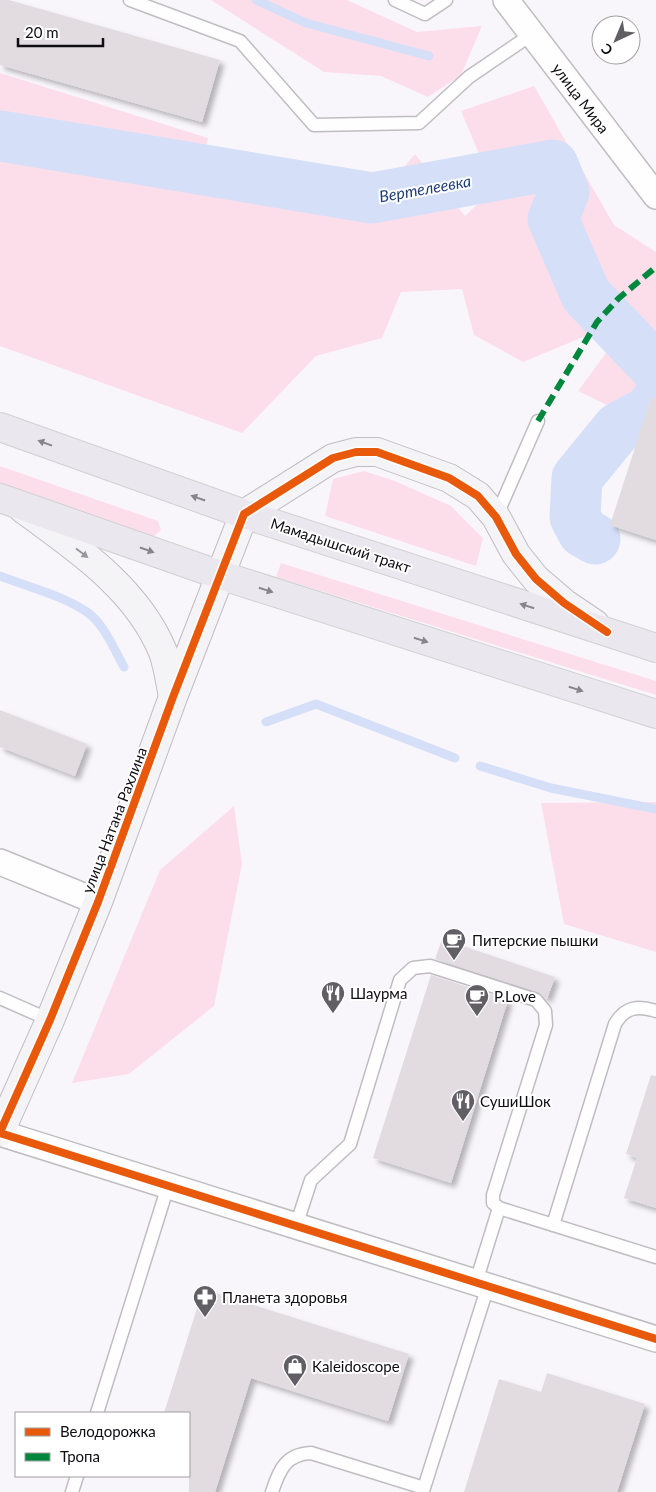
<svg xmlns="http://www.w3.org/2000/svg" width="656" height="1492" viewBox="0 0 656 1492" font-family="Lato,sans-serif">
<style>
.green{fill:#fcdeea}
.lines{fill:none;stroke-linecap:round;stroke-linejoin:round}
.stream{stroke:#d5e0f8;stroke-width:9}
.river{stroke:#d5e0f8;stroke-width:51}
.building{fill:#e2dce1;filter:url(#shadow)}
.lane-casing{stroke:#c0bdc2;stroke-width:15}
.street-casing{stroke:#c0bdc2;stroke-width:28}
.secondary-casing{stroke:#c0bdc2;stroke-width:30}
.primary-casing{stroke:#d1d0d3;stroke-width:30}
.lane{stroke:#fefefe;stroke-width:12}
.street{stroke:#fefefe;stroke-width:25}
.secondary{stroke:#f4f3f6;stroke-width:28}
.primary{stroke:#eae8ee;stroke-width:28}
.quiet{stroke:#00873e;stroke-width:6;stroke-dasharray:12 6;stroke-linecap:butt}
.cycleway-casing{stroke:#fff;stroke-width:11}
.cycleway{stroke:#e8590c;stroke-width:8}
.oneway{fill:#87858b}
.oneway2{fill:#98979b}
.labels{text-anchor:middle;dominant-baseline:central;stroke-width:4;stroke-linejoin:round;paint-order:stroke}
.street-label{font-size:15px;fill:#0f0c12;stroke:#fff}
.poi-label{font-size:15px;fill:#0f0c12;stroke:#fff;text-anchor:start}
.water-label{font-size:16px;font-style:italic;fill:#1f3e7b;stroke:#fff}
</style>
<defs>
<filter id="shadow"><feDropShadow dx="4.5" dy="4.5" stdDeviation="2.5" flood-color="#0004"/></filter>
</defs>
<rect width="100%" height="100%" fill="#f9f6fb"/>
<!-- green -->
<path class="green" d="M 211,0 L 347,0 L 417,32 L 482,26 L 461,75 L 428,97 L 381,76 L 324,72 Z
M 0,73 L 208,138 L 204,163 L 384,190 L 415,154 L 465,216 L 494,189 L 461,111 L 534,86 L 614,225 L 656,252 L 656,411 L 628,415 L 578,391 L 606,353 L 595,332 L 523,362 L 474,335 L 462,289 L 401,292 L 382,338 L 316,356 L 242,433 L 0,346 Z
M 0,466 L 158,521 L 161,530 L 153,537 L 0,484 Z
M 364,471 L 395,481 L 451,506 L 483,538 L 476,566 L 325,516 L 333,479 Z
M 281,563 L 656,681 L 656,695 L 276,577 Z
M 656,802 L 656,952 L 564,924 L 541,803 Z
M 234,806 L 242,864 L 214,1006 L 129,1074 L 72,1083 L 160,870 Z"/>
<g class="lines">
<!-- stream -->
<path class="stream" d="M 256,0 L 306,23 L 429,56
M 0,576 C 28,587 62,595 87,612 C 104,624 114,649 124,667
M 266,722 L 316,704 L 455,758
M 480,766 L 551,788 L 656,809"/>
<!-- river -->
<path class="river" d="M 0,136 L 372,198 L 553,165 L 564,192 L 553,219 L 586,295 L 656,368
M 595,539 L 583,532 L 575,517 L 577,478 L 618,428 L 651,410 L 656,401"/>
</g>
<!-- building -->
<path class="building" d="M 0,0 L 9,0 L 220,60 L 202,122 L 0,65 Z
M 651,398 L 656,399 L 656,540 L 610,525 Z
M 0,710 L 87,744 L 75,776 L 0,747 Z
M 442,939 L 555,977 L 547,999 L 538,992 L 435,959 Z
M 431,975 L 508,1000 L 451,1183 L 373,1158 Z
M 651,1075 L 656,1076 L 656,1208 L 624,1198 L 637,1158 L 626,1154 Z
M 203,1289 L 409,1354 L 388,1421 L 251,1378 L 215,1492 L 189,1492 L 189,1413 L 164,1413 Z
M 547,1373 L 645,1404 L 617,1492 L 464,1492 L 499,1379 L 541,1392 Z"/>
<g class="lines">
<!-- lane casing -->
<g class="lane-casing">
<path id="lane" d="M 130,0 L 240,41 L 314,125 L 419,123 L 469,77 L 532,34
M 395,0 L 425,14 L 446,0
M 496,517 L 538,421
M 0,998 L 50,1020
M 553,1225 L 615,1024 C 625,1007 638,1005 656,1011
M 296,1226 L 311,1180 L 350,1144 L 400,980 L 413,968 L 430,966 L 536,1000 L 545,1011 L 546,1025 L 493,1195 L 493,1203 L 499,1208 L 656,1257
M 476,1282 L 499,1208
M 97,1413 L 168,1186
M 72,1492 L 77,1476
M 272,1492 C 279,1470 286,1454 311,1453 L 424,1488 L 488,1286"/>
</g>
<!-- street casing -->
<g class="street-casing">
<path id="street" d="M 506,0 L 656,196
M 0,862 L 98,902
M 0,1133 L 656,1339"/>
</g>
<!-- secondary casing -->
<g class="secondary-casing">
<path id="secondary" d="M 23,509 C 76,548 137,588 163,652 C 168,666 170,682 173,697
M 0,1132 L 50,1020 L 98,902 L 173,697 L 244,514 L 333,458 L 356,452 L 377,452 L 449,478 L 478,496 L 496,517 L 516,554 L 536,579 L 564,603 L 595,624"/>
</g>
<!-- primary casing -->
<g class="primary-casing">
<path id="primary" d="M 0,427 L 244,514 L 656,648
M 0,498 L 220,575 L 656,714"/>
</g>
<!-- lane -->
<use href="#lane" class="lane"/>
<!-- street -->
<use href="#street" class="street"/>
<!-- secondary -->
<use href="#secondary" class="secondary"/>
<!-- primary -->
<use href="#primary" class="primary"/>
<!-- quiet -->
<path class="quiet" d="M 538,421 L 597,322 L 619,298 L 656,267"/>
<!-- cycleway casing -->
<g class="cycleway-casing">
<path id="cycleway" d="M 0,1132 L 50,1020 L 98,902 L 173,697 L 244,514 L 333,458 L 356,452 L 377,452 L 449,478 L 478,496 L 496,517 L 516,554 L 536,579 L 564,603 L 607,632
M 0,1133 L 656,1339"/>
</g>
<!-- cycleway -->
<use href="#cycleway" class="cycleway"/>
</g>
<!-- one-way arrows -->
<defs><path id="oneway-solid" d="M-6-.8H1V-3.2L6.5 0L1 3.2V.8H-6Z" transform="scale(1.25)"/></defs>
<g class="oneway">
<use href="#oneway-solid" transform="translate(45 443) rotate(-160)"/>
<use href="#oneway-solid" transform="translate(198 498) rotate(-161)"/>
<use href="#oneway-solid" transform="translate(147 550) rotate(19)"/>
<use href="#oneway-solid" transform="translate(266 590) rotate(18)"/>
<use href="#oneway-solid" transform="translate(527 606) rotate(-162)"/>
<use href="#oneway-solid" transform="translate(421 640) rotate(18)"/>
<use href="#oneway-solid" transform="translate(576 689) rotate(17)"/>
</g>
<use class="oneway2" href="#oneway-solid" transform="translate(82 553) rotate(37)"/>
<!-- icons -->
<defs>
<g id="cafe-pin" transform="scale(1.25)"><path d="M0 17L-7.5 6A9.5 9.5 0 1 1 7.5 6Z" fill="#615e64" stroke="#fff"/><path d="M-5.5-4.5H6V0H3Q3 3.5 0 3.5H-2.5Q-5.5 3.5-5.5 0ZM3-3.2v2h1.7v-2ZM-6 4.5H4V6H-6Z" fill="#fff"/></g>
<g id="restaurant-pin" transform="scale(1.25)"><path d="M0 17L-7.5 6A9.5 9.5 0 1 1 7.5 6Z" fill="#615e64" stroke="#fff"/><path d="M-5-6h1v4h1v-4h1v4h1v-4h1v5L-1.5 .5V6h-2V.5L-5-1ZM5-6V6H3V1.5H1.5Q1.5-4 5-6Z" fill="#fff"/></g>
<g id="pharmacy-pin" transform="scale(1.25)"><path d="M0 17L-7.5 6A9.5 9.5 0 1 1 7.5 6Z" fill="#615e64" stroke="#fff"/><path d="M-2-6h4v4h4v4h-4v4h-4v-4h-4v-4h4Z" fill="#fff"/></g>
<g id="shop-pin" transform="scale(1.25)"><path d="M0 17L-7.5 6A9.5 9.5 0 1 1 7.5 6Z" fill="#615e64" stroke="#fff"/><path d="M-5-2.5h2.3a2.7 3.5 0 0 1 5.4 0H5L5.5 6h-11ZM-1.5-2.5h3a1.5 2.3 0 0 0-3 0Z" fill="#fff"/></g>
</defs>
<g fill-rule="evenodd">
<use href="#cafe-pin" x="454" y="940"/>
<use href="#restaurant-pin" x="333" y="993"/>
<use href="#cafe-pin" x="477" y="996"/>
<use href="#restaurant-pin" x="463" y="1101"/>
<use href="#pharmacy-pin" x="205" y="1297"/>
<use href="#shop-pin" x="295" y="1366"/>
</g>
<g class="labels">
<!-- street labels -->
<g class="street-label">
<text transform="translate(581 98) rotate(53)">улица Мира</text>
<text transform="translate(341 545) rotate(18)">Мамадышский тракт</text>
<text transform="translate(114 820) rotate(-69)">улица Натана Рахлина</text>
</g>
<!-- poi labels -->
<g class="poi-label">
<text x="472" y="940">Питерские пышки</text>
<text x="350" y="993">Шаурма</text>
<text x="494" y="996">P.Love</text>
<text x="480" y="1101">СушиШок</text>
<text x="222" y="1297">Планета здоровья</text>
<text x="312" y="1366">Kaleidoscope</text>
</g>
<!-- water labels -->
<g class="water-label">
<text transform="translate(425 188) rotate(-10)">Вертелеевка</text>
</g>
</g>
<!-- legend -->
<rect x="15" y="1412" width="175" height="65" fill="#ffffff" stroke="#9f9ea0"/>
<rect x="25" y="1428" width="25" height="8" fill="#e8590c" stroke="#9f9ea0"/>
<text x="60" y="1437" font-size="15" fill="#0f0c12">Велодорожка</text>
<rect x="25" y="1453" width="25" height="8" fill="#00873e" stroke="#9f9ea0"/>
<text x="60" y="1462" font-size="15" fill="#0f0c12">Тропа</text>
<!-- north arrow -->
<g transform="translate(616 40) rotate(224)"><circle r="24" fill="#ffffff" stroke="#9f9ea0"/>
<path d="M0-4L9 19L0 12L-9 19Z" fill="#615e64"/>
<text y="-8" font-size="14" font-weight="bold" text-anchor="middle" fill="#0f0c12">С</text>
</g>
<!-- scale -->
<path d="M18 38v8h85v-8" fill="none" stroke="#0f0c12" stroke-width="2.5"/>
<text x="25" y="38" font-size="15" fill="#0f0c12" stroke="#ffffff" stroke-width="4" paint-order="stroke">20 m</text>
</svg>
